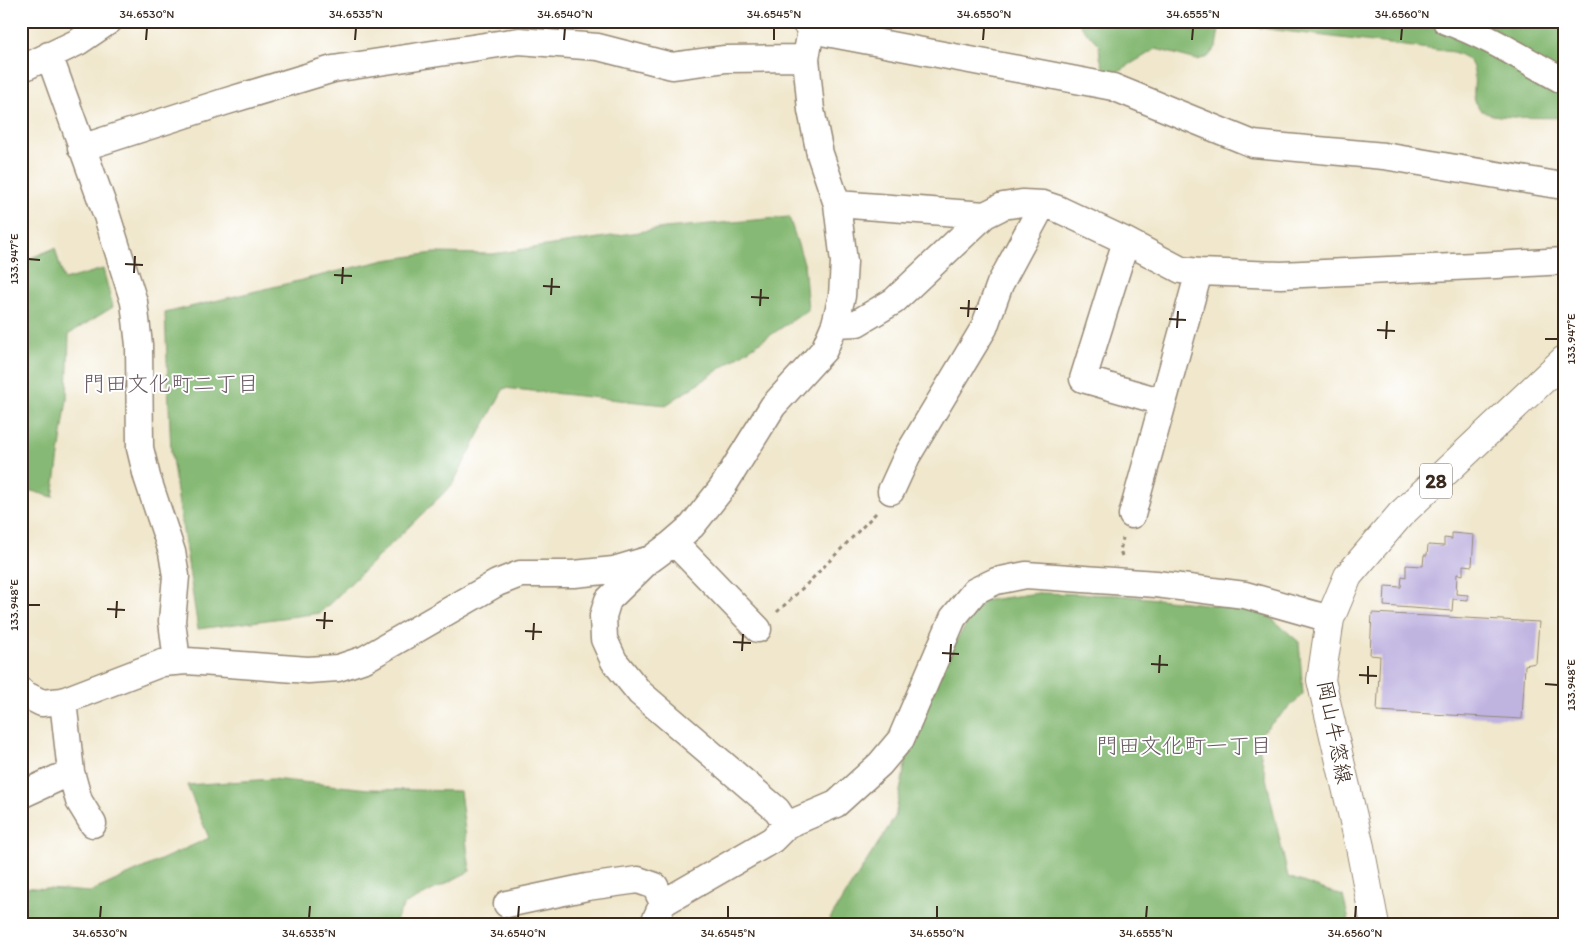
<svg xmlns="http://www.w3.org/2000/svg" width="1585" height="946" viewBox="0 0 1585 946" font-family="Itim,'Klee One',sans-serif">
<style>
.forest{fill:#86b974;stroke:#607249}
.building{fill:#bfb3e0}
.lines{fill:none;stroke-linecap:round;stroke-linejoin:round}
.minor-casing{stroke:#968875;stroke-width:29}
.major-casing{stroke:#968875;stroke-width:30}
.path{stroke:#968875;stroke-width:3;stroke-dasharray:4 4;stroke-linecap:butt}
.minor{stroke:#fff;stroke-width:26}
.major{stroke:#fff;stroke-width:28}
.ticks{fill:none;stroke:#3b2a1e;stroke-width:2}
.labels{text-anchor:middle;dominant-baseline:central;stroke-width:4;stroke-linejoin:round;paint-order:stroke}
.shield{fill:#fff;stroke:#766a62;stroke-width:1}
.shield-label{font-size:20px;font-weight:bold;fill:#3b2a1e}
.street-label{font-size:21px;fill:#3b2a1e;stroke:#fff}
.neighbourhood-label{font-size:22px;fill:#695a62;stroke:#fff}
.neatline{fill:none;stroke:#3b2a1e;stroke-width:2}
.ticks-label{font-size:12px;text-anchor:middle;fill:#3b2a1e}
</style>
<rect width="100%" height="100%" fill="#fff"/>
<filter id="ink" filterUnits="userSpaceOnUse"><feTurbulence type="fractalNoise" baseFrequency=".02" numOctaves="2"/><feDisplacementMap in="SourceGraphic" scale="10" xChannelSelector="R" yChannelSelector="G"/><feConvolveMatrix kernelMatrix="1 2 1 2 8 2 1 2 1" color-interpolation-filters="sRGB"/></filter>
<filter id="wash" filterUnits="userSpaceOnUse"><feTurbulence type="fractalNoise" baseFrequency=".0096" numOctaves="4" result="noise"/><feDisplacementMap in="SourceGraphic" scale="20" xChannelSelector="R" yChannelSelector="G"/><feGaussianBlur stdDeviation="1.12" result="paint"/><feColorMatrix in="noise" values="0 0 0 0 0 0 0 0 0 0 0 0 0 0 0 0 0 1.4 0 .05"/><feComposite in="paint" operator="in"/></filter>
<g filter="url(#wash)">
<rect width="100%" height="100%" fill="#f0e7cc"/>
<!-- forest -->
<path class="forest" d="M 1069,21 L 1564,21 L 1564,118 C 1547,117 1499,119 1486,113 C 1457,100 1495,64 1453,52 L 1220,23 L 1216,47 L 1208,57 L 1197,60 L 1156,49 L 1117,72 L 1104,70 L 1100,57 L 1099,45 L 1077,22 Z
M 789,217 L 804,263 L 808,310 L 666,405 L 504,388 L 452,485 L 320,613 L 198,629 L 171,452 L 165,313 L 385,260 L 434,253 L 493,254 L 665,228 Z
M 55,248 L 64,280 L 103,269 L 113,307 L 69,334 L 67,399 L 53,497 L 21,488 L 21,262 Z
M 1038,593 L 1119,595 L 1262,610 L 1299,642 L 1303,694 L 1257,737 L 1288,877 L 1343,896 L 1350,925 L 826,925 L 895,817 L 908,750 L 953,645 L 982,601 Z
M 272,779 L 369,789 L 460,791 L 470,871 L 404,905 L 393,925 L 21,925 L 21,887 L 90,892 L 209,838 L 187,785 Z"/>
<g id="blocks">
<!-- building -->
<path class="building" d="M 1452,533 L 1474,535 L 1472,566 L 1463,565 L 1463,575 L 1457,574 L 1456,594 L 1468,595 L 1468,600 L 1453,599 L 1452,611 L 1384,606 L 1385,586 L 1401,587 L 1402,576 L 1406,577 L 1406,565 L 1423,566 L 1424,555 L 1427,555 L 1428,545 L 1444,546 L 1444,538 L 1452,539 Z
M 1372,613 L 1539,622 L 1536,663 L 1525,665 L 1522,719 L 1377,711 L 1380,656 L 1370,655 Z"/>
</g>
</g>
<g filter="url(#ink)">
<use href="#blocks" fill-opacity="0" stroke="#968875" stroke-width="1"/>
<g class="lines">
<!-- minor casing -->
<g class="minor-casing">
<path id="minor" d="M 804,21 L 811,30 L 1113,87 L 1253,144 L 1384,156 L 1557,185 L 1564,184
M 1446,21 C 1488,36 1525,60 1564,81
M 49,55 L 107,216 L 134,302 L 139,345 L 140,448 L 147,477 L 172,552 L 176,576 L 172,621 L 177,662
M 21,69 L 78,42 L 109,21
M 81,148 L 224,102 L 333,69 L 519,41 L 598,47 L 672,66 L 725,59 L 806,58
M 837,204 L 985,215
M 1126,241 L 1083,379 L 1163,402
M 835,324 L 857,323 L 894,301 L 985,215 L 1003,206 L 1022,203 L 1043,204 L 1058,209 L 1126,241 L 1181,270 L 1199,272 L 1281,275 L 1496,265 L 1564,261
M 891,491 L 907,456 L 984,328 L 1000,284 L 1043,204
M 1132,515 L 1199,272
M 674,542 L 758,629
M 646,563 L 608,600 L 603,616 L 604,639 L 614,661 L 640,693 L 777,810 L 787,825
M 21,691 L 24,694 L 42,703 L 63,701 L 162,663 L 187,661 L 308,670 L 338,668 L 365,659 L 497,583 L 520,574 L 574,574 L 614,570 L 651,559 L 670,545 L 692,526 L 722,488 L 773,406 L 824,350 L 835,324 L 842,296 L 844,262 L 837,204 L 820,154 L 811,110 L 806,58 L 811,30
M 63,701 L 71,772 L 79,801 L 93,824
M 21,795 L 71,772
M 507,904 L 587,887 L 638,880 L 655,886 L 663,903
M 653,925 L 663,903 L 772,840 L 787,825 L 836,804 L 880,764 L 901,739 L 953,618 L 975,591 L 996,581 L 1026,575 L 1156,584 L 1245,595 L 1330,619"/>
</g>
<!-- major casing -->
<g class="major-casing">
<path id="major" d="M 1375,925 L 1360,847 L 1321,680 L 1330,619 L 1348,576 L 1400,515 L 1564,360"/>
</g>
<!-- path -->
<path class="path" d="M 1122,556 L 1120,551 L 1123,538
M 777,612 L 808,583 L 877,512"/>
<!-- minor -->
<use href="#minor" class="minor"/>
<!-- major -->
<use href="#major" class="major"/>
</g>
</g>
<!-- ticks -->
<path class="ticks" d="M 146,40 L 147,28M 355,40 L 356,28M 564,40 L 565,28M 774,40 L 774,28M 983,40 L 984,28M 1192,40 L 1193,28M 1401,40 L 1402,28M 28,259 L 40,260M 125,264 L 143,265M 134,273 L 135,256M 334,275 L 352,276M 342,284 L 343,267M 543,286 L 560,287M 551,295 L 552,278M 751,297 L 769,298M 760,306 L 761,289M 960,308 L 978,309M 968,317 L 969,300M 1169,319 L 1186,320M 1177,328 L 1178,311M 1377,330 L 1395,331M 1386,339 L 1387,321M 1545,339 L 1558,339M 28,605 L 40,605M 107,609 L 125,610M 116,618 L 117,601M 316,620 L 333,621M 324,629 L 325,612M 525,631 L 542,632M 533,640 L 534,623M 733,642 L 751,643M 742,651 L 743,634M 942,653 L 959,654M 950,662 L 951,644M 1151,664 L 1168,665M 1159,673 L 1160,655M 1359,675 L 1377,676M 1368,684 L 1368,666M 1545,684 L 1558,685M 100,918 L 101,906M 309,918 L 310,906M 518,918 L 519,906M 728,918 L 728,906M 937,918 L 937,906M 1146,918 L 1147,906M 1355,918 L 1356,906"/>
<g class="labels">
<!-- shield labels -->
<rect class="shield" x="1420" y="463.5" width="32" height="35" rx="4"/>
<g class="shield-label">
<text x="1436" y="481">28</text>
</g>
<!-- street labels -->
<g class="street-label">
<text transform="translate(1335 732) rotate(79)">岡山牛窓線</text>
</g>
<!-- neighbourhood labels -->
<g class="neighbourhood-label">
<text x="171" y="383">門田文化町二丁目</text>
<text x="1184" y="745">門田文化町一丁目</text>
</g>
</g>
<!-- margin -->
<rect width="1585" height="946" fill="none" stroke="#fff" stroke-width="55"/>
<rect x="28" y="28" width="1530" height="890" class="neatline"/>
<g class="ticks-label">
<text x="147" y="18">34.6530°N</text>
<text x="356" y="18">34.6535°N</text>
<text x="565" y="18">34.6540°N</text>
<text x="774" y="18">34.6545°N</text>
<text x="984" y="18">34.6550°N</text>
<text x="1193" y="18">34.6555°N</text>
<text x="1402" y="18">34.6560°N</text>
<text transform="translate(14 259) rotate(-90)" y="4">133.947°E</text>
<text transform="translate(1571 339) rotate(-90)" y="4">133.947°E</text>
<text transform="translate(14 605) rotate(-90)" y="4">133.948°E</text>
<text transform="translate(1571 685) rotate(-90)" y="4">133.948°E</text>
<text x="100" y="937">34.6530°N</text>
<text x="309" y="937">34.6535°N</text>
<text x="518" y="937">34.6540°N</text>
<text x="728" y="937">34.6545°N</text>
<text x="937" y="937">34.6550°N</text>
<text x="1146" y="937">34.6555°N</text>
<text x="1355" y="937">34.6560°N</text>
</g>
</svg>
